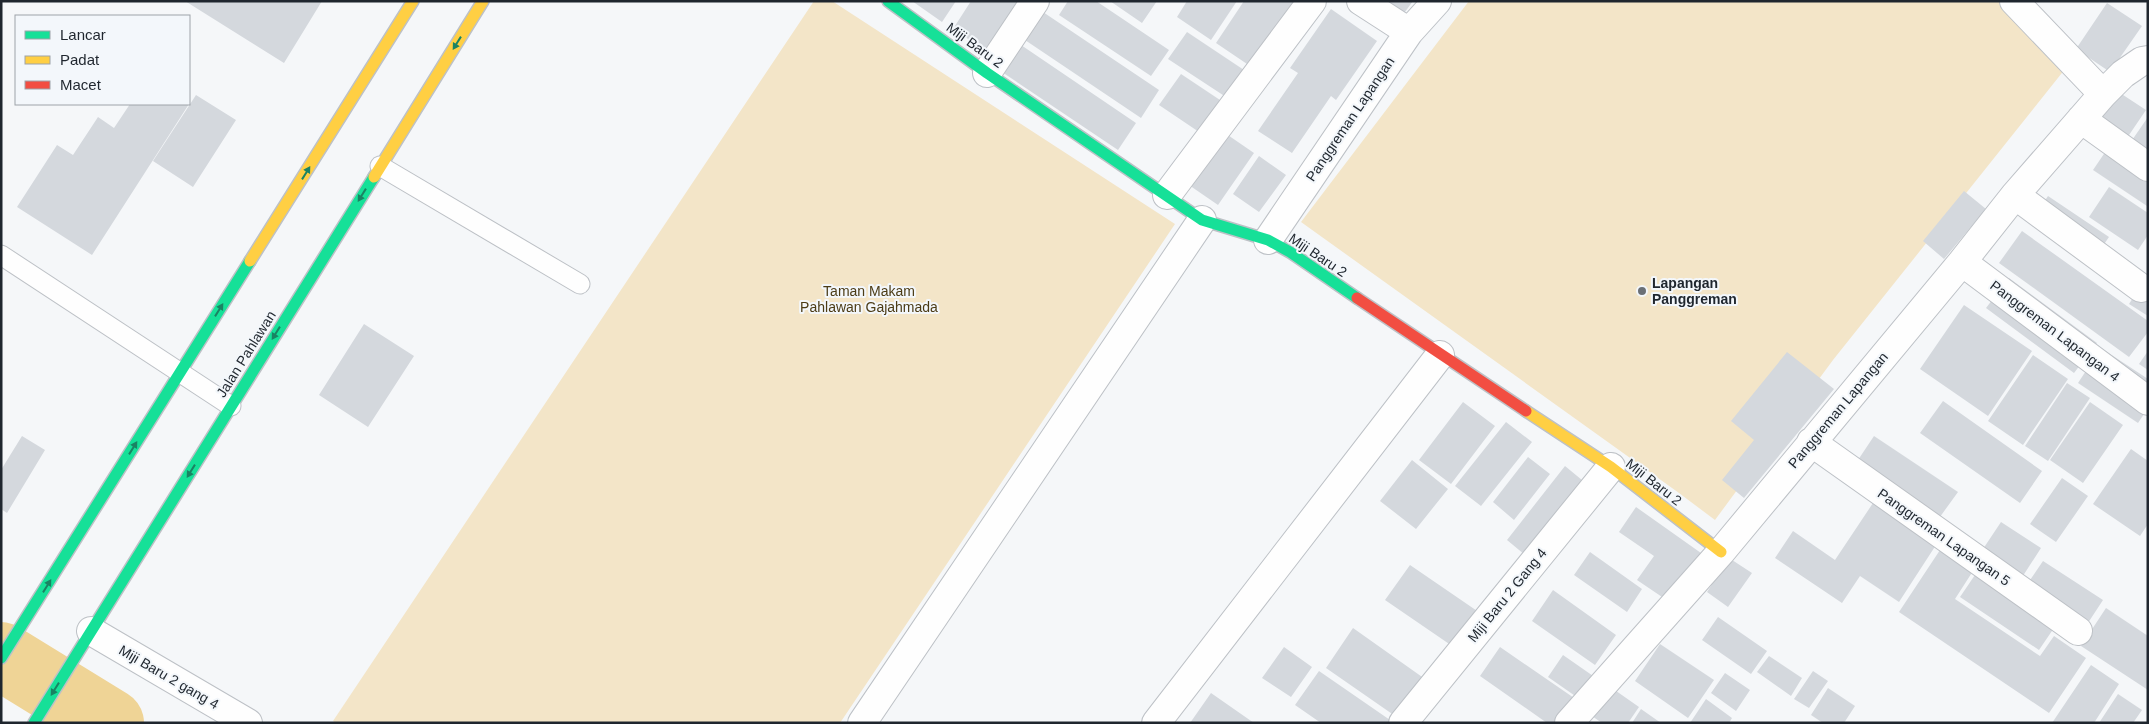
<svg xmlns="http://www.w3.org/2000/svg" width="2149" height="724" viewBox="0 0 2149 724" font-family="Arial,sans-serif">
<style>
.green{fill:#f3e5c8}
.lines{fill:none;stroke-linecap:round;stroke-linejoin:round}
.river{stroke:#efd496;stroke-width:68}
.building{fill:#d4d8dd}
.lane-casing{stroke:#bdc1c6;stroke-width:21}
.street-casing{stroke:#bdc1c6;stroke-width:30}
.fast-casing{stroke:#bdc1c6;stroke-width:14}
.slow-casing{stroke:#bdc1c6;stroke-width:14}
.jam-casing{stroke:#bdc1c6;stroke-width:14}
.lane{stroke:#fefefe;stroke-width:19}
.street{stroke:#fefefe;stroke-width:28}
.fast{stroke:#16e098;stroke-width:11}
.slow{stroke:#ffcf43;stroke-width:11}
.jam{stroke:#f24e42;stroke-width:11}
.oneway{fill:#1a8363}
.poi-dot{fill:#6a6f75;stroke:#f3f7fb;stroke-width:2}
.labels{text-anchor:middle;dominant-baseline:central;stroke-width:4;stroke-linejoin:round;paint-order:stroke}
.street-label{font-size:14px;fill:#1f262e;stroke:#f3f7fb}
.poi-label{font-size:14px;font-weight:bold;fill:#1f262e;stroke:#f3f7fb;text-anchor:start}
.park-label{font-size:14px;fill:#4c3c16;stroke:#f3f7fb}
</style>
<rect width="100%" height="100%" fill="#f5f7f9"/>
<!-- green -->
<path class="green" d="M 814,1 L 832,1 L 1175,224 L 840,723 L 336,723 L 333,721 Z
M 1469,1 L 2019,1 L 2081,49 L 1833,360 L 1715,520 L 1679,493 L 1301,222 Z"/>
<g class="lines">
<!-- river -->
<path class="river" d="M 1,656 L 110,723"/>
</g>
<!-- building -->
<path class="building" d="M 185,1 L 322,1 L 284,63 Z
M 912,1 L 956,1 L 942,22 Z
M 971,1 L 1026,1 L 991,54 L 953,29 Z
M 1068,1 L 1096,1 L 1169,50 L 1151,76 L 1059,15 Z
M 1110,1 L 1157,1 L 1142,23 Z
M 1187,1 L 1237,1 L 1211,40 L 1177,17 Z
M 1244,1 L 1294,1 L 1250,66 L 1216,43 Z
M 1380,1 L 1413,1 L 1402,16 Z
M 2107,3 L 2142,26 L 2110,72 L 2076,49 Z
M 1331,9 L 1377,41 L 1336,100 L 1331,96 L 1292,153 L 1258,131 L 1298,73 L 1290,68 Z
M 1040,10 L 1159,90 L 1141,118 L 1022,38 Z
M 1187,32 L 1247,72 L 1229,99 L 1168,59 Z
M 1021,45 L 1136,123 L 1118,150 L 1002,72 Z
M 1181,74 L 1223,102 L 1202,134 L 1159,105 Z
M 2117,91 L 2146,110 L 2127,138 L 2099,119 Z
M 196,95 L 236,120 L 193,187 L 153,161 Z
M 130,104 L 189,104 L 92,255 L 17,207 L 57,145 L 73,155 L 98,117 L 114,128 Z
M 2148,117 L 2148,159 L 2128,146 Z
M 1222,131 L 1254,153 L 1218,205 L 1186,183 Z
M 2110,145 L 2148,169 L 2147,206 L 2093,170 Z
M 1259,156 L 1286,175 L 1259,212 L 1233,194 Z
M 2109,187 L 2148,213 L 2148,235 L 2138,250 L 2089,217 Z
M 1964,191 L 1986,209 L 1944,259 L 1923,241 Z
M 2048,196 L 2109,237 L 2091,263 L 2030,223 Z
M 2022,231 L 2148,321 L 2148,332 L 2129,357 L 1999,263 Z
M 2148,275 L 2148,316 L 2129,304 Z
M 2009,278 L 2097,343 L 2074,373 L 1986,308 Z
M 1964,305 L 2032,351 L 1988,416 L 1920,369 Z
M 364,324 L 414,356 L 368,427 L 319,395 Z
M 2101,348 L 2148,379 L 2148,408 L 2138,423 L 2078,383 Z
M 2148,351 L 2148,370 L 2139,364 Z
M 1787,352 L 1834,389 L 1744,498 L 1722,480 L 1754,440 L 1731,421 Z
M 2033,355 L 2068,379 L 2023,445 L 1988,421 Z
M 2067,383 L 2090,398 L 2048,461 L 2025,446 Z
M 1943,401 L 2042,471 L 2020,503 L 1920,433 Z
M 1463,402 L 1495,426 L 1451,484 L 1419,460 Z
M 2090,402 L 2123,425 L 2083,483 L 2050,460 Z
M 1506,422 L 1532,442 L 1481,506 L 1455,486 Z
M 22,436 L 45,450 L 7,513 L 1,509 L 1,470 Z
M 1874,436 L 1958,492 L 1937,521 L 1854,466 Z
M 2131,449 L 2148,461 L 2148,524 L 2140,536 L 2093,504 Z
M 1528,457 L 1550,474 L 1514,520 L 1493,502 Z
M 1412,460 L 1448,489 L 1416,529 L 1380,501 Z
M 1565,466 L 1588,485 L 1530,559 L 1507,540 Z
M 2062,478 L 2088,496 L 2056,542 L 2030,524 Z
M 1873,503 L 1936,545 L 1899,602 L 1860,576 L 1842,603 L 1775,558 L 1793,531 L 1835,560 Z
M 1636,507 L 1701,553 L 1668,601 L 1637,580 L 1654,556 L 1619,532 Z
M 2001,522 L 2041,548 L 2019,582 L 1979,555 Z
M 1940,550 L 1973,571 L 1955,599 L 2040,656 L 2054,636 L 2086,658 L 2049,713 L 1899,612 Z
M 1590,552 L 1642,589 L 1627,612 L 1574,575 Z
M 1729,558 L 1752,573 L 1728,607 L 1707,592 Z
M 2043,561 L 2103,600 L 2084,629 L 2024,589 Z
M 1410,565 L 1483,615 L 1458,650 L 1385,600 Z
M 1977,572 L 2056,625 L 2039,650 L 1960,597 Z
M 1553,590 L 1616,635 L 1595,665 L 1532,621 Z
M 2106,608 L 2148,636 L 2148,690 L 2081,646 Z
M 1718,617 L 1767,651 L 1751,674 L 1702,640 Z
M 1353,628 L 1425,679 L 1398,718 L 1326,668 Z
M 1660,644 L 1714,680 L 1688,718 L 1635,681 Z
M 1284,647 L 1312,667 L 1291,697 L 1262,678 Z
M 1500,647 L 1577,700 L 1561,723 L 1547,723 L 1480,676 Z
M 1563,655 L 1596,678 L 1581,700 L 1548,677 Z
M 1769,656 L 1802,678 L 1791,696 L 1757,672 Z
M 2091,665 L 2119,684 L 2094,723 L 2052,723 Z
M 1319,671 L 1390,720 L 1388,723 L 1321,723 L 1295,705 Z
M 1813,671 L 1828,681 L 1809,708 L 1794,699 Z
M 1725,673 L 1750,690 L 1736,711 L 1711,693 Z
M 1609,686 L 1639,707 L 1628,723 L 1602,723 L 1589,714 Z
M 1828,688 L 1855,706 L 1844,723 L 1823,723 L 1811,715 Z
M 1211,693 L 1254,723 L 1190,723 Z
M 2118,694 L 2142,710 L 2133,723 L 2099,723 Z
M 1706,699 L 1732,718 L 1729,723 L 1690,723 Z
M 1641,709 L 1661,723 L 1632,723 Z"/>
<g class="lines">
<!-- lane casing -->
<g class="lane-casing">
<path id="lane" d="M 380,166 L 580,284
M 1,255 L 231,406"/>
</g>
<!-- street casing -->
<g class="street-casing">
<path id="street" d="M 1361,1 L 1409,32
M 2014,1 L 2103,94
M 987,73 L 1035,1
M 2081,119 L 2148,167
M 1167,195 L 1312,1
M 2015,195 L 2141,288
M 1268,240 L 1409,32 L 1437,1
M 1962,262 L 2148,401
M 1811,442 L 2078,631
M 91,631 L 248,723
M 862,723 L 1202,220
M 1156,723 L 1440,355
M 1403,723 L 1611,467
M 1569,723 L 1721,552 L 1962,262 L 2015,195 L 2103,94 L 2123,74 L 2142,61 L 2148,60"/>
</g>
<!-- fast casing -->
<g class="fast-casing">
<path id="fast" d="M 888,1 L 987,73 L 1202,220 L 1268,240 L 1290,252 L 1357,298
M 1,658 L 250,261
M 34,723 L 374,177"/>
</g>
<!-- slow casing -->
<g class="slow-casing">
<path id="slow" d="M 374,177 L 483,1
M 250,261 L 413,1
M 1526,411 L 1611,467 L 1721,552"/>
</g>
<!-- jam casing -->
<g class="jam-casing">
<path id="jam" d="M 1357,298 L 1526,411"/>
</g>
<!-- lane -->
<use href="#lane" class="lane"/>
<!-- street -->
<use href="#street" class="street"/>
<!-- fast -->
<use href="#fast" class="fast"/>
<!-- slow -->
<use href="#slow" class="slow"/>
<!-- jam -->
<use href="#jam" class="jam"/>
</g>
<!-- one-way arrows -->
<defs><path id="oneway-solid" d="M-6-.8H1V-3.2L6.5 0L1 3.2V.8H-6Z" transform="scale(1.25)"/></defs>
<g class="oneway">
<use href="#oneway-solid" transform="translate(457 43) rotate(122)"/>
<use href="#oneway-solid" transform="translate(306 173) rotate(-58)"/>
<use href="#oneway-solid" transform="translate(362 195) rotate(122)"/>
<use href="#oneway-solid" transform="translate(219 310) rotate(-58)"/>
<use href="#oneway-solid" transform="translate(276 333) rotate(122)"/>
<use href="#oneway-solid" transform="translate(133 448) rotate(-58)"/>
<use href="#oneway-solid" transform="translate(191 471) rotate(122)"/>
<use href="#oneway-solid" transform="translate(47 586) rotate(-58)"/>
<use href="#oneway-solid" transform="translate(55 689) rotate(122)"/>
</g>
<!-- markers -->
<circle class="poi-dot" cx="1642" cy="291" r="5"/>
<g class="labels">
<!-- street labels -->
<g class="street-label">
<text transform="translate(975 45) rotate(36)">Miji Baru 2</text>
<text transform="translate(1350 119) rotate(-56)">Panggreman Lapangan</text>
<text transform="translate(1318 255) rotate(34)">Miji Baru 2</text>
<text transform="translate(2055 331) rotate(37)">Panggreman Lapangan 4</text>
<text transform="translate(246 354) rotate(-58)">Jalan Pahlawan</text>
<text transform="translate(1838 410) rotate(-50)">Panggreman Lapangan</text>
<text transform="translate(1654 482) rotate(38)">Miji Baru 2</text>
<text transform="translate(1944 537) rotate(35)">Panggreman Lapangan 5</text>
<text transform="translate(1507 595) rotate(-51)">Miji Baru 2 Gang 4</text>
<text transform="translate(169 677) rotate(30)">Miji Baru 2 gang 4</text>
</g>
<!-- poi labels -->
<g class="poi-label">
<text x="1652" y="283">Lapangan<tspan x="1652" dy="16">Panggreman</tspan></text>
</g>
<!-- park labels -->
<g class="park-label">
<text x="869" y="291">Taman Makam<tspan x="869" dy="16">Pahlawan Gajahmada</tspan></text>
</g>
</g>
<!-- border -->
<rect width="2149" height="724" fill="none" stroke="#1f262e" stroke-width="5"/>
<!-- legend -->
<rect x="15" y="15" width="175" height="90" fill="#f3f7fb" stroke="#9ea3a9"/>
<rect x="25" y="31" width="25" height="8" fill="#16e098" stroke="#9ea3a9"/>
<text x="60" y="40" font-size="15" fill="#1f262e">Lancar</text>
<rect x="25" y="56" width="25" height="8" fill="#ffcf43" stroke="#9ea3a9"/>
<text x="60" y="65" font-size="15" fill="#1f262e">Padat</text>
<rect x="25" y="81" width="25" height="8" fill="#f24e42" stroke="#9ea3a9"/>
<text x="60" y="90" font-size="15" fill="#1f262e">Macet</text>
</svg>
